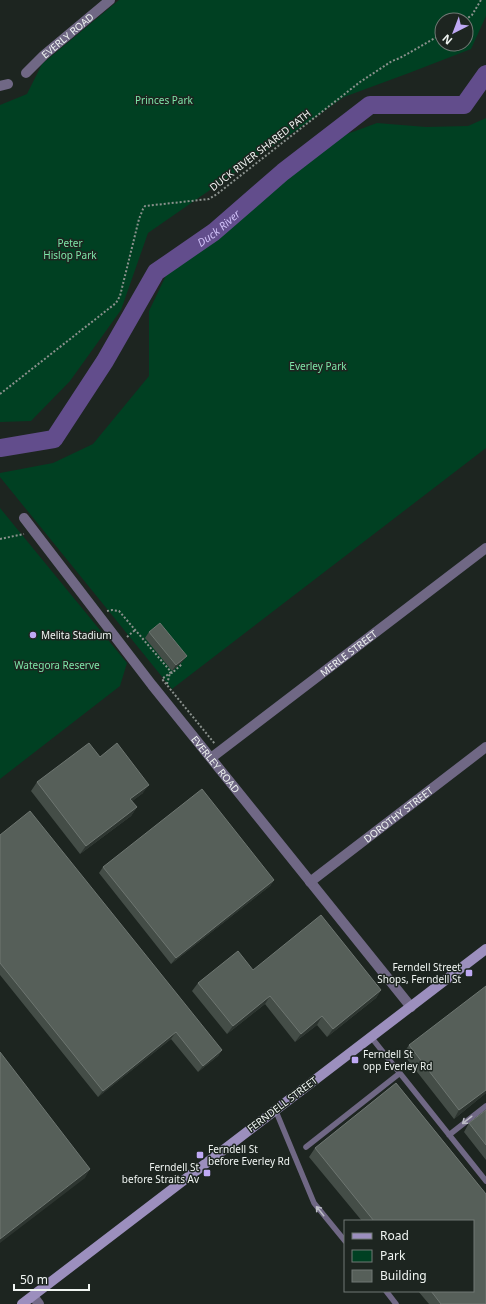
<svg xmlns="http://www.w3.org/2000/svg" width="486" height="1304" viewBox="0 0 486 1304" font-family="'Noto Sans',sans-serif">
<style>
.green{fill:#004022;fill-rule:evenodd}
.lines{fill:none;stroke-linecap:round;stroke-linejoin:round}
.river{stroke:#624d8c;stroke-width:18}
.path{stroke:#8a918d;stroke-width:2;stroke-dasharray:2 2;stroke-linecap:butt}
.service{stroke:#706885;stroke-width:5.5}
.minor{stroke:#706885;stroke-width:10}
.secondary{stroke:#9c8fbe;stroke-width:10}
.wall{fill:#444d47}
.shaded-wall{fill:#2d3530}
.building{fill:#565f59;stroke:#6e7671}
.oneway{stroke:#bcbcc6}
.poi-dot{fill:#bfa9f4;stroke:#1d2520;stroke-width:1.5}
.labels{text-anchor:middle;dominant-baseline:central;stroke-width:3;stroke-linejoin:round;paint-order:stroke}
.street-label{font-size:10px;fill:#eff4f1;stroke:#1d2520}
.park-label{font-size:10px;fill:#7ee7a9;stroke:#1d2520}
.poi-label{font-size:10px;fill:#eff4f1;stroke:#1d2520;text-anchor:start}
.water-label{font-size:11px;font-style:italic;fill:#d0c0f8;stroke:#1d2520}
</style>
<rect width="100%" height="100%" fill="#1d2520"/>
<!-- green -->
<path class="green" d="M 119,0 L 486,0 L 486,16 L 471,49 L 409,73 L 344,97 L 148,233 L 121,310 L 70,381 L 31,421 L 0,422 L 0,105 L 27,94 L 42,64 ZM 442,20 L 466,20 L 466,44 L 442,44 Z
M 486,118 L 486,448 L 172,689 L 0,477 L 0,473 L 53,463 L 93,444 L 149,376 L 149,311 L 179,248 L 230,223 L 272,177 L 279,181 L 306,149 L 377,123 L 426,127 L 468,126 Z
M 0,508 L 127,663 L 120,686 L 0,779 Z"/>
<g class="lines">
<!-- river -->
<path class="river" id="s1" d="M 0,448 L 54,439 L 105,361 L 156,272 L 214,232 L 283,172 L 370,105 L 464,105 L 486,74"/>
<!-- path -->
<path class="path" d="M 465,20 L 472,15 L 481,0
M 0,394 L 116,303 L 120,296 L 139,219 L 143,209 L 145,206 L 209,199 L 217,194 L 360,82 L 392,61 L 400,58 L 442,34
M 0,539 L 24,534
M 107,611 L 112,610 L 119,611 L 172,673 L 182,664
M 127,637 L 135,630
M 171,672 L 162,679 L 215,744
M 167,684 L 170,673"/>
<!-- service -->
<path class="service" d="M 371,1037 L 486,1181
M 275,1109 L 314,1203 L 345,1241
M 449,1135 L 486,1106
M 306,1147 L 400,1073
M 386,1291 L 396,1304"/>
<!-- minor -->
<g class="minor">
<path id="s2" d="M 26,73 L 44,55 L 110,0"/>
<path d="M 0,86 L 8,84"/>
<path id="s3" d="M 24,518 L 152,685 L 411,1007"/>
<path id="s4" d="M 211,758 L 486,548"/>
<path id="s5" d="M 310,882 L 486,747"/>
<path d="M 33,1296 L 39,1304"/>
</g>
<!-- secondary -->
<path class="secondary" d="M 22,1304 L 486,949"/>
</g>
<!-- wall -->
<path class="wall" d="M 149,632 L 182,662 L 172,671 L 145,638 Z
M 100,757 L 143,793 L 132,801 L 137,807 L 131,816 L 80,854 L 31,791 L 37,782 Z
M 0,835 L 222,1050 L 218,1056 L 198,1072 L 171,1039 L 98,1097 L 0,975 Z
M 103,867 L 274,880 L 270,886 L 171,964 L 99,873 Z
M 253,970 L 381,990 L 376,998 L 327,1037 L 317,1025 L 295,1042 L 265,1004 L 227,1034 L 192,991 L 198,983 Z
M 409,1045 L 486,1093 L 454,1119 L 403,1054 Z
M 396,1083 L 486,1194 L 486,1304 L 429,1304 L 418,1291 L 473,1291 L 473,1221 L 362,1221 L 309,1157 L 315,1148 Z
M 486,1110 L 486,1160 L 464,1132 L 469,1123 Z"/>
<!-- shaded-wall -->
<path class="shaded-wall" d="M 187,656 L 182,662 L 172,671 L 176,665 Z
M 149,785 L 143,793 L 125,807 L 130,799 Z
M 137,807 L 131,816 L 80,854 L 86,846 Z
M 274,880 L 270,886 L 171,964 L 176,958 Z
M 381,990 L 376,998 L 327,1037 L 333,1029 Z
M 270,996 L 265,1004 L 227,1034 L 233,1026 Z
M 322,1016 L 317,1025 L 295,1042 L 301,1034 Z
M 176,1032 L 171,1039 L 98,1097 L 103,1091 Z
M 222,1050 L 218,1056 L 198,1072 L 203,1066 Z
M 486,1090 L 486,1093 L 454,1119 L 459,1110 Z
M 90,1169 L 85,1178 L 0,1243 L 0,1239 Z"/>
<!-- building -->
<path class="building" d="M 160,623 L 187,656 L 176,665 L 149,632 Z
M 89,743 L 100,757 L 117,743 L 149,785 L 130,799 L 137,807 L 86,846 L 37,782 Z
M 202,789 L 274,880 L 176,958 L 103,867 Z
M 30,811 L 222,1050 L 203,1066 L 176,1032 L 103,1091 L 0,963 L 0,835 Z
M 321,915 L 381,990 L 333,1029 L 322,1016 L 301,1034 L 270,996 L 233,1026 L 198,983 L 238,951 L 253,970 Z
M 486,986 L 486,1090 L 459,1110 L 409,1045 Z
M 0,1052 L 90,1169 L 0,1239 Z
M 396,1083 L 486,1194 L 486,1304 L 441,1304 L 431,1291 L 473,1291 L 473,1221 L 374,1221 L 315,1148 Z
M 486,1110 L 486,1145 L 469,1123 Z"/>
<!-- one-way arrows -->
<defs><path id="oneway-shaft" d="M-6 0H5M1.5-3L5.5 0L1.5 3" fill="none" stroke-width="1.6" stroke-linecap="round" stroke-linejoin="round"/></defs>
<g class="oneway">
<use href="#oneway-shaft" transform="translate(467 1120) rotate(142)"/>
<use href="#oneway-shaft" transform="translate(320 1211) rotate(-129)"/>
</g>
<!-- markers -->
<g class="poi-dot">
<circle cx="33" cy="635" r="4"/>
<rect x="465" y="969" width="8" height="8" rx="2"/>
<rect x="351" y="1056" width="8" height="8" rx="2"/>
<rect x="196" y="1151" width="8" height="8" rx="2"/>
<rect x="203" y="1169" width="8" height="8" rx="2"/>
</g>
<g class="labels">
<!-- street labels -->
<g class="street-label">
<text stroke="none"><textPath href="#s2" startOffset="56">EVERLY ROAD</textPath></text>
<text transform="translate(260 150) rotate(-38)">DUCK RIVER SHARED PATH</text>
<text stroke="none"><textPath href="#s4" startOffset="173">MERLE STREET</textPath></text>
<text stroke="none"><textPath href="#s3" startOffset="312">EVERLEY ROAD</textPath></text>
<text stroke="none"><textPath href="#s5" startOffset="111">DOROTHY STREET</textPath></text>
<text transform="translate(282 1104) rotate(-37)">FERNDELL STREET</text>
</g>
<!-- park labels -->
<g class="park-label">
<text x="164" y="100">Princes Park</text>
<text x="70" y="243">Peter<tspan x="70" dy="12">Hislop Park</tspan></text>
<text x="318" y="366">Everley Park</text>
<text x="57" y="665">Wategora Reserve</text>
</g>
<!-- poi labels -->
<g class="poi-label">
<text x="41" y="635">Melita Stadium</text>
<text x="461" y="967" text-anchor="end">Ferndell Street<tspan x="461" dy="12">Shops, Ferndell St</tspan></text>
<text x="363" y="1054">Ferndell St<tspan x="363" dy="12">opp Everley Rd</tspan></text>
<text x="208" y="1149">Ferndell St<tspan x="208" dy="12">before Everley Rd</tspan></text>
<text x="199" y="1167" text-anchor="end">Ferndell St<tspan x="199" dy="12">before Straits Av</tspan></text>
</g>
<!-- water labels -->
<g class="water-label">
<text stroke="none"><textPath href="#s1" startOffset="327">Duck River</textPath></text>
</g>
</g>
<!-- legend -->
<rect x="344" y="1220" width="130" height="72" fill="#1d2520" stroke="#717874"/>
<rect x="352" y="1233" width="20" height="6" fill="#9c8fbe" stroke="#717874"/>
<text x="380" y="1240" font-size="12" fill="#eff4f1">Road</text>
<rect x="352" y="1250" width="20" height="12" fill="#004022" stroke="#717874"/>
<text x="380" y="1260" font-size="12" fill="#eff4f1">Park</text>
<rect x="352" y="1270" width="20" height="12" fill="#565f59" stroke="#717874"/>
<text x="380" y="1280" font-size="12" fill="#eff4f1">Building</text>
<!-- north arrow -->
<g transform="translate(454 32) rotate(222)"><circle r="19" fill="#1d2520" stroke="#717874"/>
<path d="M0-3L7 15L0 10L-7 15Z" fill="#bfa9f4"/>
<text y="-6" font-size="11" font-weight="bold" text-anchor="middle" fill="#eff4f1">N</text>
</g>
<!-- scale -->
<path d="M14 1284v6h75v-6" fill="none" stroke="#eff4f1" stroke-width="2"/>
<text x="20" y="1284" font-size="12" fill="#eff4f1" stroke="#1d2520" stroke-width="3" paint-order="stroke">50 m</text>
</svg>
